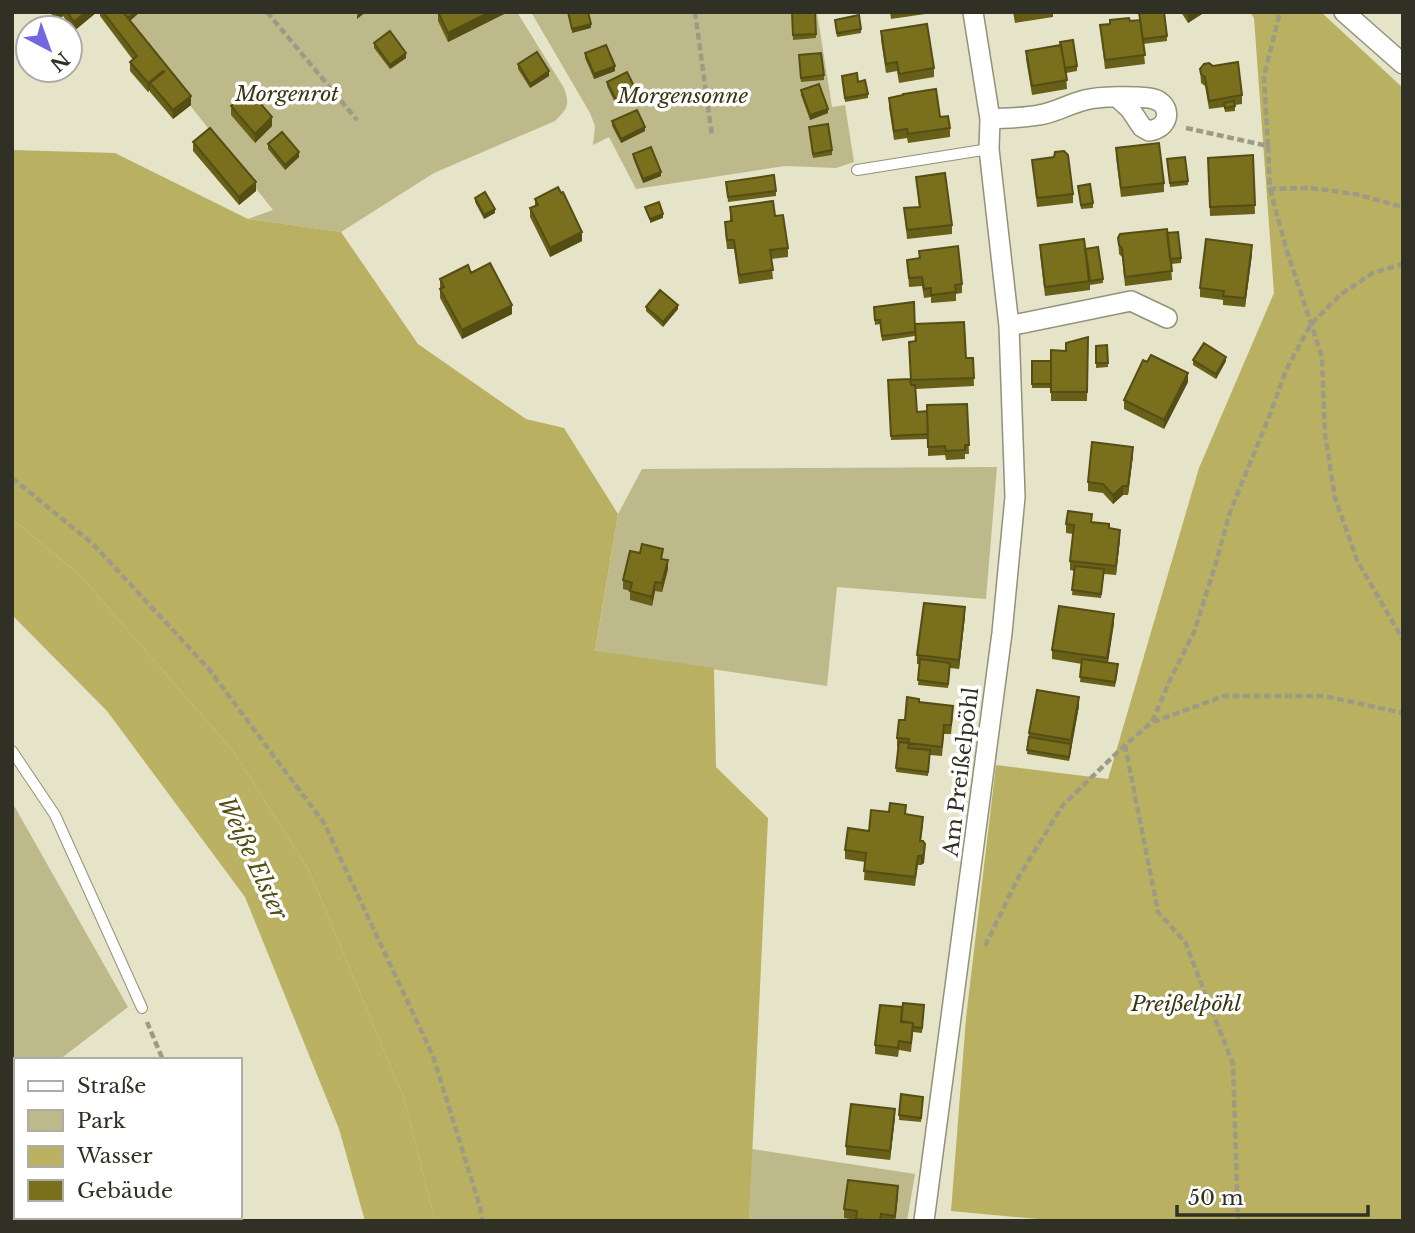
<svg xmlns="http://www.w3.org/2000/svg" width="1415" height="1233" viewBox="0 0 1415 1233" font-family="'Libre Baskerville',serif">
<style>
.green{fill:#beb98a}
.forest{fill:#b9b062}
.water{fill:#bbb163}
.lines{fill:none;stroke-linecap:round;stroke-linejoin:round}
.service-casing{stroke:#939178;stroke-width:12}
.minor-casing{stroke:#939178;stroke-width:22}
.path{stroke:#9d9b86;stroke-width:4.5;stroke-dasharray:7 3.5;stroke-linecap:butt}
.service{stroke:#fff;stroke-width:10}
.minor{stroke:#fff;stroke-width:19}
.wall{fill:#685f19}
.shaded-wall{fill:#554e14}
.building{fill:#796f1d;stroke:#554e14;stroke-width:2}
.labels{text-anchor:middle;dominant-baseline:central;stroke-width:7;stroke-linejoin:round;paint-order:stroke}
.park-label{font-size:21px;font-style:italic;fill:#3a3613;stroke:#fff}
.street-label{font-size:21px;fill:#313025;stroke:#fff}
.water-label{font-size:23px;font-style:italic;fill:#544d11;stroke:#fff}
</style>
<rect width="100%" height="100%" fill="#e6e4c8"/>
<!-- green -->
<path class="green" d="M 116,12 L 517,12 L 564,88 C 570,105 568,108 555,121 L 434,173 L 341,232 L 248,219 L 273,210 Z
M 531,12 L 817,12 L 832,107 L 845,105 L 854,162 L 836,168 L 785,166 L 636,189 L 609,137 L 593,145 L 595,126 L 590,113 Z
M 997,467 L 986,599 L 837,587 L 827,686 L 595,652 L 618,514 L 642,469 Z
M 12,802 L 128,1007 L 59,1060 L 16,1060 L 16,1093 L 12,1095 Z
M 752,1149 L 915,1174 L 907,1221 L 749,1221 Z"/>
<!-- forest -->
<path class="forest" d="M 1250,12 L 1321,12 L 1403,88 L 1403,1221 L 1060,1221 L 951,1211 L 966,1018 L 996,765 L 1108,779 L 1199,468 L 1274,293 L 1254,18 Z
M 12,150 L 115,153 L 248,219 L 341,232 L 418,344 L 526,419 L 564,428 L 618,514 L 595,651 L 714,668 L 716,767 L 768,818 L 749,1221 L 435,1221 L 404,1098 L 309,870 L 234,752 L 79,574 L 12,519 Z"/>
<!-- water -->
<path class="water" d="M 12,519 L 79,574 L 234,752 L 309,870 L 404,1098 L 435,1221 L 365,1221 L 339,1129 L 245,897 L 107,711 L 12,615 Z"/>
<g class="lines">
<!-- service casing -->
<g class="service-casing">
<path id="service" d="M 857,170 L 989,149
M 12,751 L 55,815 L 142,1008"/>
</g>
<!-- minor casing -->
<g class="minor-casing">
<path id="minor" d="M 1344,12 L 1403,64
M 990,119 C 1006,118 1023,118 1039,115 C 1054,113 1069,104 1085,100 C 1100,96 1133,96 1149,98 C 1171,100 1174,127 1149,131 L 1142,127 L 1130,109 L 1118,98
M 1009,326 L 1131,301 L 1167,318
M 924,1221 L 1002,633 L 1015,497 L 1009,326 L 989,149 L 990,119 L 973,12"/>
</g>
<!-- path -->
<path class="path" d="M 267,12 L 357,120
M 695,12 L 712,136
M 1186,128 L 1268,146 L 1270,189 L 1311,188 L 1355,194 L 1403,207
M 1268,146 L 1264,76 L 1280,12
M 1270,189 L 1286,248 L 1322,357 L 1325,435 L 1335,498 L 1357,560 L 1403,640
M 12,478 L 93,544 L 208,668 L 324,823 L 433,1056 L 480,1207 L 482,1221
M 1153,722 L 1224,696 L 1324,696 L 1403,713
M 1125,745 L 1158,912 L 1185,942 L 1233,1064 L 1238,1221
M 985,946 L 1018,878 L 1063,805 L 1125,745 L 1152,722 L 1170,680 L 1194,632 L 1216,563 L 1230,512 L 1271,412 L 1286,370 L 1311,324 L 1341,294 L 1373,273 L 1403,264
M 147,1022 L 163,1060
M 206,1217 L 207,1221"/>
<!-- service -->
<use href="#service" class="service"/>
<!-- minor -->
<use href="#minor" class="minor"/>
</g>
<!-- wall -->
<path class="wall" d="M 50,12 L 97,12 L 74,31 L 63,16 L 56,21 Z
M 100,12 L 140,12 L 130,21 L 191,105 L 173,119 L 150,92 L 150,90 L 148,92 L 130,71 L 130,62 L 133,60 L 100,16 Z
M 508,12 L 448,42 L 438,21 L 438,13 Z
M 792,12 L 815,12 L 816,38 L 793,40 Z
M 890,12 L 925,12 L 925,14 L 891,19 Z
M 1013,12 L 1053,12 L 1053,17 L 1015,23 Z
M 1139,12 L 1167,36 L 1167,41 L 1143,44 L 1145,64 L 1105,69 L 1100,25 L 1139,20 Z
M 1181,12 L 1205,12 L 1188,23 Z
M 835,20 L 861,29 L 861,33 L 837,37 Z
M 881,31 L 934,68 L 934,77 L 899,83 L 897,71 L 886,73 L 881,40 Z
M 374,43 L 406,58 L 390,69 L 374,48 Z
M 1060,45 L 1077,66 L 1077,71 L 1066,73 L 1067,89 L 1032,95 L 1026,59 L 1026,51 Z
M 585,53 L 615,71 L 594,79 L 585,58 Z
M 799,55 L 824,75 L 824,80 L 801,82 Z
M 518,64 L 549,76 L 530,88 L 518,69 Z
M 1200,69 L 1242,95 L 1242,104 L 1235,105 L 1235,111 L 1225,112 L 1224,107 L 1209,109 L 1205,86 L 1201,83 Z
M 842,76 L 858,82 L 868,94 L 868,98 L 845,102 Z
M 607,82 L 637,97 L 617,107 L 607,86 Z
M 801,90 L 828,113 L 810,120 L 801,95 Z
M 889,98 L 940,117 L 950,128 L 950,137 L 908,143 L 907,138 L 894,140 L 889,107 Z
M 231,106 L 272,126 L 255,143 L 231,115 Z
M 612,121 L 645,131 L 621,143 L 612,126 Z
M 809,127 L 832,150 L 832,155 L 813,158 Z
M 193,142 L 256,191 L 239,205 L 193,151 Z
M 268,144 L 299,157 L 285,170 L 268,149 Z
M 1116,148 L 1164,183 L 1164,192 L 1121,197 L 1116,157 Z
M 633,154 L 661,176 L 643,183 L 633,158 Z
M 1253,155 L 1255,214 L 1210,216 L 1208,158 Z
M 1167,159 L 1188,181 L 1188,185 L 1170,187 Z
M 1032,160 L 1073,194 L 1073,203 L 1037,207 Z
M 916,177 L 952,225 L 952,234 L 907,239 L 904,208 L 919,207 Z
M 726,182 L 776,191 L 776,196 L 728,202 Z
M 1078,186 L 1093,203 L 1093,208 L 1081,209 Z
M 475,198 L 495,213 L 484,219 L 475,202 Z
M 535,199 L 582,241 L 550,257 L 530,217 L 530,208 L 535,206 Z
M 730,207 L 775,216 L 788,248 L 788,257 L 771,259 L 773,279 L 739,284 L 734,249 L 727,249 L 725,231 L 725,222 L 730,221 Z
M 1167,233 L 1181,258 L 1181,263 L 1171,264 L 1172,280 L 1125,286 L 1122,257 L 1119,254 L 1118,238 Z
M 1040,245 L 1085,249 L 1103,279 L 1103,283 L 1090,285 L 1090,290 L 1045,296 L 1040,254 Z
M 919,251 L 962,284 L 962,293 L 956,294 L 956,301 L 931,303 L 931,297 L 924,298 L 922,286 L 909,287 L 907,260 L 919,258 Z
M 1252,254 L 1245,307 L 1223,305 L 1223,300 L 1200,297 L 1200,288 Z
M 471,273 L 512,314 L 462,339 L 440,298 L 440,279 Z
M 646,307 L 678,309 L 663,327 L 646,311 Z
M 874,311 L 915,331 L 966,358 L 973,358 L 974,386 L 916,389 L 917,412 L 927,411 L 967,404 L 969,454 L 965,454 L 965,459 L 946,460 L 945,455 L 928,456 L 928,439 L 891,440 L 888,380 L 910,379 L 915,336 L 882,341 L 880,324 L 875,325 Z
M 1088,337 L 1087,401 L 1051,401 L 1051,388 L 1032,388 L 1032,361 L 1051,361 Z
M 1107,345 L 1108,367 L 1096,368 L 1096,346 Z
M 1193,360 L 1226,361 L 1216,379 L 1193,365 Z
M 1188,382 L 1164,429 L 1124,409 L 1124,400 Z
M 1133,455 L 1128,495 L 1123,495 L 1113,504 L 1103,493 L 1088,491 L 1088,482 Z
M 1092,522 L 1109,529 L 1120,539 L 1116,575 L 1104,574 L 1101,598 L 1072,595 L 1074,571 L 1070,570 L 1070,561 L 1073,534 L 1066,533 L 1066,524 Z
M 663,559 L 668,569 L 662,592 L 655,591 L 652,606 L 630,600 L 630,591 L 623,589 L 623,580 Z
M 965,616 L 959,669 L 950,668 L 948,688 L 918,685 L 920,664 L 917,664 L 917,655 Z
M 1114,623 L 1108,663 L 1118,669 L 1115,687 L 1080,682 L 1082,664 L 1052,659 L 1052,650 Z
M 919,702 L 953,715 L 951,734 L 944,734 L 942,756 L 930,755 L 928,776 L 896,772 L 898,747 L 897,747 L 897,738 L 905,720 Z
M 1079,706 L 1069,761 L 1027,754 L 1029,733 Z
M 906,814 L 923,825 L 921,841 L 925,853 L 924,863 L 921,865 L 918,865 L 915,886 L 864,880 L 865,862 L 845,859 L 845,850 L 869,831 Z
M 924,1010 L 922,1033 L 913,1032 L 911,1052 L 899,1050 L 898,1057 L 875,1054 L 875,1045 Z
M 923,1097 L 921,1122 L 899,1120 L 899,1115 Z
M 895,1117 L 890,1160 L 846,1155 L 846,1146 Z
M 898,1195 L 895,1221 L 856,1221 L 856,1220 L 844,1218 L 844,1209 Z"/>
<!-- shaded-wall -->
<path class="shaded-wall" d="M 56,12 L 63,12 L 63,16 L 56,21 Z
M 86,12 L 97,12 L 74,31 L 74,22 Z
M 135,12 L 140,12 L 126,24 L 126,19 Z
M 360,12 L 366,12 L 357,19 L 357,15 Z
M 490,12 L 508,12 L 448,42 L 448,33 Z
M 1191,12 L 1205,12 L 1188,23 L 1188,15 Z
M 591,24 L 591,28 L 572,33 L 572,29 Z
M 406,53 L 406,58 L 390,69 L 390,65 Z
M 615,66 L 615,71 L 594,79 L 594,74 Z
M 163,71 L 163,80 L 150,83 L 150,90 L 148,92 L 148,83 Z
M 549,71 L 549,76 L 530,88 L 530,84 Z
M 637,92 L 637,97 L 617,107 L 617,102 Z
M 191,96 L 191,105 L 173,119 L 173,110 Z
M 828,109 L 828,113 L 810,120 L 810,115 Z
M 272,117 L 272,126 L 255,143 L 255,134 Z
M 645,127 L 645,131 L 621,143 L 621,139 Z
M 299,152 L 299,157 L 285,170 L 285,165 Z
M 661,172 L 661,176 L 643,183 L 643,179 Z
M 256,182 L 256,191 L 239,205 L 239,197 Z
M 495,209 L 495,213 L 484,219 L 484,215 Z
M 663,214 L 663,218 L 650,223 L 650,219 Z
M 582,232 L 582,241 L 550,257 L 550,248 Z
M 1252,245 L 1252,254 L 1245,307 L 1245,298 Z
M 512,305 L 512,314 L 462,339 L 462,330 Z
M 678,305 L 678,309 L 663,327 L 663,322 Z
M 1226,357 L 1226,361 L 1216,379 L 1216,374 Z
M 1188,373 L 1188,382 L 1164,429 L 1164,420 Z
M 1133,447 L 1133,455 L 1128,495 L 1128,486 Z
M 1123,486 L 1123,495 L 1113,504 L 1113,495 Z
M 1120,530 L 1120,539 L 1116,575 L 1116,566 Z
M 668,560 L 668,569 L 662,592 L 662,583 Z
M 655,582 L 655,591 L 652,606 L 652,597 Z
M 965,607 L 965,616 L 959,669 L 959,660 Z
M 1114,614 L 1114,623 L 1107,667 L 1107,658 Z
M 1079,697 L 1079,706 L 1069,761 L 1071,740 Z
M 925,844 L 924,863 L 921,865 L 921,856 Z
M 895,1109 L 895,1117 L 890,1160 L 890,1151 Z
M 898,1186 L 898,1195 L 895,1221 L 895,1216 Z"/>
<!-- building -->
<path class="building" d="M 67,12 L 86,12 L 74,22 Z
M 103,12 L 123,12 L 191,96 L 173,110 L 150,83 L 164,72 L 163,71 L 148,83 L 130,62 L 137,56 Z
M 123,12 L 135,12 L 128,18 Z
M 438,12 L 490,12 L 448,33 Z
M 568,12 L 588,12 L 591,24 L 572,29 Z
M 792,12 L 815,12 L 816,34 L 793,35 Z
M 1139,12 L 1150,12 L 1150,13 L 1164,12 L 1167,36 L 1143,39 Z
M 859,15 L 861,29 L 837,33 L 835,20 Z
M 1129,18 L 1130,21 L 1140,20 L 1145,55 L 1105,60 L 1100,25 L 1110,24 L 1110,20 Z
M 927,24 L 934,68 L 899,74 L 897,62 L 886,64 L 881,31 Z
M 390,31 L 406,53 L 390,65 L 374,43 Z
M 1073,40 L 1077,66 L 1065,68 L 1060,42 Z
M 606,45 L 615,66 L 594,74 L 585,53 Z
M 1061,45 L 1067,80 L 1032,86 L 1026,51 Z
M 537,52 L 549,71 L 530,84 L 518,64 Z
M 821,53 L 824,75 L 801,78 L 799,55 Z
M 1238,62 L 1242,95 L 1209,101 L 1205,77 L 1201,74 L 1200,69 L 1204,64 L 1209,63 L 1213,66 Z
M 627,72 L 637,92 L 617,102 L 607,82 Z
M 857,73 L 858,82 L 865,80 L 868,94 L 845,98 L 842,76 Z
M 819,84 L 828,109 L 810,115 L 801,90 Z
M 936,89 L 940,117 L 948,116 L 950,128 L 908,134 L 907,129 L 894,131 L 889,98 L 903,95 L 903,94 Z
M 250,91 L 272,117 L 255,134 L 231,106 Z
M 1234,101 L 1235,106 L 1225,108 L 1224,103 Z
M 637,110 L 645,127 L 621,139 L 612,121 Z
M 828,124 L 832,150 L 813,154 L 809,127 Z
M 210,128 L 256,182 L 239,197 L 193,142 Z
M 282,132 L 299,152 L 285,165 L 268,144 Z
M 1159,143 L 1164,183 L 1121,188 L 1116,148 Z
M 651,147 L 661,172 L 643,179 L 633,154 Z
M 1064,151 L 1068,155 L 1073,194 L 1037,198 L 1032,160 L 1054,157 L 1055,152 Z
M 1253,155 L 1255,205 L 1210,207 L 1208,158 Z
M 1185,157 L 1188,181 L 1170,183 L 1167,159 Z
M 945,173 L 952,225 L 907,230 L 904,208 L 920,207 L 916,177 Z
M 774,175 L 776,191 L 728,197 L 726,182 Z
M 1090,184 L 1093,203 L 1081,205 L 1078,186 Z
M 558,187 L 561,193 L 563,192 L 582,232 L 550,248 L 530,208 L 538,205 L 535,199 Z
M 485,192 L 495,209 L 484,215 L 475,198 Z
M 773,201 L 775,216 L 783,215 L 788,248 L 770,250 L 773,270 L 739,275 L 734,240 L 727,240 L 725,222 L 732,221 L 730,207 Z
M 659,202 L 663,214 L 650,219 L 645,207 Z
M 1167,229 L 1172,271 L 1125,277 L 1122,248 L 1119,245 L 1118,238 L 1120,234 Z
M 1178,232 L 1181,258 L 1170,259 L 1167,233 Z
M 1084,239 L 1090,281 L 1045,287 L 1040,245 Z
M 1206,239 L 1252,245 L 1245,298 L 1223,296 L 1224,291 L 1200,288 Z
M 958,246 L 962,284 L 955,285 L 956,292 L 931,295 L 931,288 L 924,289 L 922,277 L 909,278 L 907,260 L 920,258 L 919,251 Z
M 1098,247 L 1103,279 L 1089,281 L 1085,249 Z
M 490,263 L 512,305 L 462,330 L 440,289 L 444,287 L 440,279 L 468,265 L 471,273 Z
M 660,290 L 678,305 L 663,322 L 646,307 Z
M 914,302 L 915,332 L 882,336 L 880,320 L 875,320 L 874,307 Z
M 964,322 L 966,358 L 973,358 L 974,378 L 911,380 L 909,342 L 916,341 L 915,324 Z
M 1088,337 L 1087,392 L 1051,392 L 1051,350 L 1066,351 L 1066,343 Z
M 1204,343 L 1226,357 L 1216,374 L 1193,360 Z
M 1107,345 L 1108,363 L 1096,363 L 1096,346 Z
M 1151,355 L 1188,373 L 1164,420 L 1124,400 L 1143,360 L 1147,362 Z
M 1032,361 L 1051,361 L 1051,384 L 1032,384 Z
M 910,379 L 911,385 L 915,385 L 917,412 L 927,411 L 928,434 L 891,436 L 888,380 Z
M 967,404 L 969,445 L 965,445 L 965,450 L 946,451 L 945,446 L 928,447 L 927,405 Z
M 1092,442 L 1133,447 L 1128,486 L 1123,486 L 1113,495 L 1103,484 L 1088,482 Z
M 1068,511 L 1092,514 L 1091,522 L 1109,524 L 1109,528 L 1120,530 L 1116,566 L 1070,561 L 1074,525 L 1066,524 Z
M 642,544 L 663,549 L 661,559 L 668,560 L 662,583 L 655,582 L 652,597 L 630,591 L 632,583 L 623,580 L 630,551 L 640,553 Z
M 1075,566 L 1104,569 L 1101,594 L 1072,590 Z
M 924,603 L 965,607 L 959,660 L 917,655 Z
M 1059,606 L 1114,614 L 1107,658 L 1052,650 Z
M 920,659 L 950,663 L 948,684 L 918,680 Z
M 1082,659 L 1118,664 L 1115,682 L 1080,677 Z
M 1037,690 L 1079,697 L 1071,740 L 1029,733 Z
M 907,697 L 919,699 L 919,702 L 953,706 L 951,725 L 944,725 L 942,747 L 908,743 L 909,739 L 897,738 L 899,720 L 905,720 Z
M 1029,737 L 1071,744 L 1069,757 L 1027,750 Z
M 899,742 L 909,743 L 908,748 L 930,750 L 928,772 L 896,768 Z
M 890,803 L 906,805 L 905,814 L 923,817 L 920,841 L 923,841 L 925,844 L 924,854 L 921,856 L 918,856 L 915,877 L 864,871 L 866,853 L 845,850 L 848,828 L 869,831 L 871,810 L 889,812 Z
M 903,1003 L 924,1005 L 922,1028 L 913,1027 L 913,1023 L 901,1022 Z
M 880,1005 L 902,1007 L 901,1021 L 913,1023 L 911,1043 L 899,1041 L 898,1048 L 875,1045 Z
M 901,1094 L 923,1097 L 921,1118 L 899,1115 Z
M 851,1104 L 895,1109 L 890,1151 L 846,1146 Z
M 848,1180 L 898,1186 L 895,1216 L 881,1214 L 880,1221 L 856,1219 L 857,1211 L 844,1209 Z"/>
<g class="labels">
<!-- park labels -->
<g class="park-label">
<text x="287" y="94">Morgenrot</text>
<text x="683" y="96">Morgensonne</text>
<text x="1186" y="1004">Preißelpöhl</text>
</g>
<!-- street labels -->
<g class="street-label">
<text transform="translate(961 772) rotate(-83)">Am Preißelpöhl</text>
</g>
<!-- water labels -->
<g class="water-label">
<text transform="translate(253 858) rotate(65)">Weiße Elster</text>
</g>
</g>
<!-- border -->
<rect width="1415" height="1233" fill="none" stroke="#313025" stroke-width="28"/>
<!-- legend -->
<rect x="14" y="1058" width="228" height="161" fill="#ffffff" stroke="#adaca8" stroke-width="2"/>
<rect x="28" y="1081" width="35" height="10" fill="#ffffff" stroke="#adaca8" stroke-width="2"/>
<text x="77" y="1093" font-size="21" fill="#313025">Straße</text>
<rect x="28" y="1110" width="35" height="21" fill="#beb98a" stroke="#adaca8" stroke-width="2"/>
<text x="77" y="1128" font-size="21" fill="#313025">Park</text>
<rect x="28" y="1146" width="35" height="21" fill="#bbb163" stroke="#adaca8" stroke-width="2"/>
<text x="77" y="1163" font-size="21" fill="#313025">Wasser</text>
<rect x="28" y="1180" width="35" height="21" fill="#796f1d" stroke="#adaca8" stroke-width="2"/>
<text x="77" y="1198" font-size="21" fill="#313025">Gebäude</text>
<!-- north arrow -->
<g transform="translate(49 49) rotate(139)"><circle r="33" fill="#ffffff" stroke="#adaca8" stroke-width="2"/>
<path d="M0-5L12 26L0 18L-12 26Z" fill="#7068e2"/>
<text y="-10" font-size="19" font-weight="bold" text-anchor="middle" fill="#313025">N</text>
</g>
<!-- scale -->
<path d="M1177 1205v10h191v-10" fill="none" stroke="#313025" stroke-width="3.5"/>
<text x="1188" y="1205" font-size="21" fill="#313025" stroke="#ffffff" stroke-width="5" paint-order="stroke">50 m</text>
</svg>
